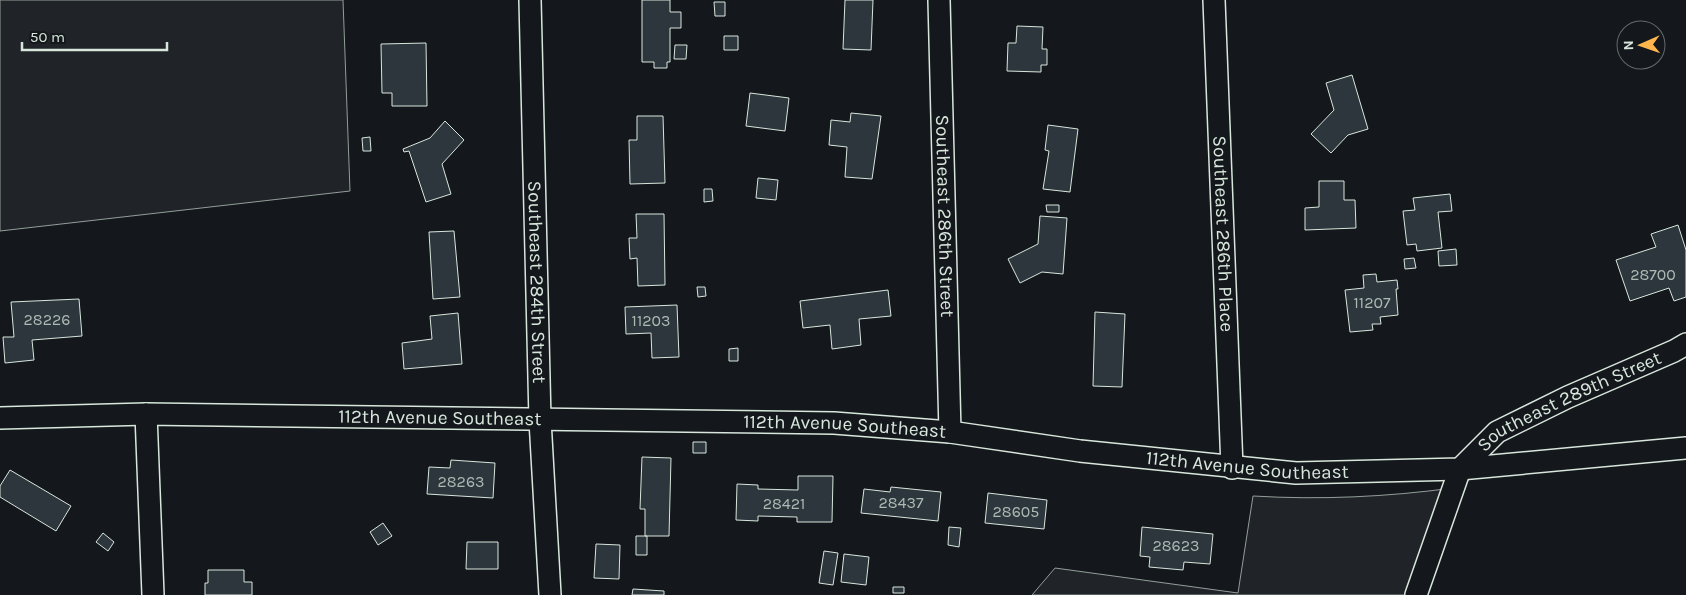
<svg xmlns="http://www.w3.org/2000/svg" width="1686" height="595" viewBox="0 0 1686 595" font-family="Karla,sans-serif">
<style>
.green{fill:#202428;stroke:#939e99}
.building{fill:#2c363c;stroke:#d8e6dc}
.lines{fill:none;stroke-linecap:round;stroke-linejoin:round}
.minor-casing{stroke:#d8e6dc;stroke-width:24}
.minor{stroke:#14181c;stroke-width:21}
.labels{text-anchor:middle;dominant-baseline:central;stroke-width:4;stroke-linejoin:round;paint-order:stroke}
.number-label{font-size:16px;fill:#adbab4}
.street-label{font-size:19px;fill:#d8e6dc;stroke:#14181c}
</style>
<rect width="100%" height="100%" fill="#14181c"/>
<!-- green -->
<path class="green" d="M 0,0 L 343,0 L 350,191 L 0,231 Z
M 1453,488 L 1413,595 L 1032,595 L 1055,568 L 1238,593 L 1253,496 C 1320,500 1386,497 1453,488 Z"/>
<!-- building -->
<path class="building" d="M 642,0 L 670,0 L 670,12 L 681,12 L 681,28 L 670,28 L 670,62 L 667,62 L 667,68 L 654,68 L 654,62 L 642,62 Z
M 845,0 L 873,0 L 871,50 L 843,49 Z
M 714,2 L 725,2 L 725,16 L 715,16 Z
M 1017,26 L 1043,27 L 1042,49 L 1047,49 L 1047,65 L 1041,65 L 1041,72 L 1007,71 L 1008,43 L 1016,43 Z
M 724,36 L 738,36 L 738,50 L 724,50 Z
M 426,43 L 427,106 L 392,106 L 392,93 L 382,93 L 381,44 Z
M 675,45 L 687,45 L 686,59 L 674,59 Z
M 1352,75 L 1368,129 L 1348,135 L 1331,153 L 1311,134 L 1334,110 L 1326,83 Z
M 750,93 L 789,98 L 785,131 L 746,126 Z
M 851,113 L 881,116 L 872,179 L 845,177 L 847,147 L 829,145 L 831,120 L 850,122 Z
M 637,116 L 663,116 L 665,183 L 630,184 L 629,140 L 637,140 Z
M 445,121 L 464,140 L 442,164 L 451,194 L 426,202 L 409,151 L 404,152 L 403,149 L 430,138 Z
M 1048,125 L 1078,129 L 1070,192 L 1043,189 L 1049,151 L 1045,150 Z
M 370,137 L 371,151 L 363,151 L 362,138 Z
M 758,178 L 778,180 L 776,200 L 756,198 Z
M 1319,181 L 1344,181 L 1344,200 L 1355,200 L 1356,228 L 1305,230 L 1305,208 L 1319,207 Z
M 704,189 L 712,189 L 713,201 L 704,202 Z
M 1450,194 L 1452,211 L 1438,212 L 1442,248 L 1417,251 L 1416,244 L 1407,245 L 1403,211 L 1415,210 L 1413,198 Z
M 1046,205 L 1059,205 L 1059,212 L 1047,212 Z
M 636,214 L 664,214 L 665,285 L 638,286 L 637,258 L 630,259 L 629,238 L 637,238 Z
M 1040,216 L 1067,218 L 1063,274 L 1042,272 L 1020,283 L 1008,259 L 1038,244 Z
M 1678,225 L 1686,250 L 1686,297 L 1674,301 L 1669,288 L 1630,301 L 1616,260 L 1656,247 L 1651,234 Z
M 454,231 L 460,297 L 433,299 L 429,232 Z
M 1456,249 L 1457,265 L 1439,266 L 1438,251 Z
M 1414,258 L 1416,268 L 1405,269 L 1404,259 Z
M 1376,274 L 1377,282 L 1397,280 L 1398,289 L 1396,289 L 1398,315 L 1380,317 L 1381,324 L 1372,324 L 1373,330 L 1350,332 L 1345,290 L 1364,288 L 1363,275 Z
M 697,287 L 705,287 L 706,296 L 698,297 Z
M 888,290 L 891,316 L 859,319 L 861,345 L 832,349 L 830,325 L 803,328 L 800,301 Z
M 79,299 L 82,336 L 32,340 L 34,360 L 5,363 L 3,337 L 14,337 L 11,302 Z
M 677,305 L 679,357 L 652,358 L 651,333 L 626,334 L 625,307 Z
M 1095,312 L 1125,314 L 1122,387 L 1093,386 Z
M 458,313 L 462,364 L 404,369 L 402,343 L 432,339 L 430,316 Z
M 738,348 L 738,361 L 729,361 L 729,349 Z
M 693,442 L 706,442 L 706,453 L 693,453 Z
M 642,457 L 671,458 L 669,536 L 645,536 L 645,509 L 640,509 Z
M 451,460 L 495,463 L 493,498 L 427,494 L 429,467 L 450,468 Z
M 10,470 L 71,506 L 56,531 L 0,497 L 0,486 Z
M 798,476 L 833,476 L 832,522 L 797,522 L 797,517 L 758,516 L 758,521 L 736,520 L 737,484 L 758,485 L 758,489 L 798,490 Z
M 891,487 L 941,492 L 938,521 L 861,513 L 864,489 L 890,492 Z
M 988,493 L 1047,500 L 1044,529 L 985,523 Z
M 383,523 L 392,536 L 378,545 L 370,532 Z
M 949,527 L 961,528 L 959,547 L 948,545 Z
M 1142,527 L 1213,534 L 1210,564 L 1184,562 L 1183,570 L 1149,567 L 1150,557 L 1140,556 Z
M 103,533 L 114,542 L 108,551 L 96,542 Z
M 636,536 L 647,536 L 647,555 L 636,555 Z
M 467,542 L 498,542 L 498,569 L 466,569 Z
M 596,544 L 620,545 L 619,579 L 594,578 Z
M 824,551 L 838,553 L 833,585 L 819,583 Z
M 844,554 L 869,557 L 866,585 L 841,582 Z
M 208,570 L 244,570 L 244,582 L 252,582 L 252,595 L 205,595 L 205,583 L 208,583 Z
M 893,587 L 904,587 L 904,593 L 893,593 Z
M 633,589 L 664,591 L 664,595 L 632,595 Z"/>
<g class="lines">
<!-- minor casing -->
<g class="minor-casing">
<g id="minor">
<path id="s1" d="M 530,0 L 540,420 L 550,595"/>
<path id="s2" d="M 939,0 L 950,432"/>
<path id="s3" d="M 1214,0 L 1232,468"/>
<path d="M 146,414 L 153,595"/>
<path id="s4" d="M 0,418 L 146,414 L 834,423 L 950,432 L 1080,451 L 1296,473 L 1460,469 L 1686,448"/>
<path id="s5" d="M 1416,595 L 1460,469 L 1497,432 L 1568,397 L 1674,351 L 1686,344"/>
</g>
</g>
<!-- minor -->
<use href="#minor" class="minor"/>
</g>
<g class="labels">
<!-- number labels -->
<g class="number-label">
<text x="1653" y="274">28700</text>
<text x="1372" y="302">11207</text>
<text x="47" y="319">28226</text>
<text x="651" y="320">11203</text>
<text x="461" y="481">28263</text>
<text x="901" y="502">28437</text>
<text x="784" y="503">28421</text>
<text x="1016" y="511">28605</text>
<text x="1176" y="545">28623</text>
</g>
<!-- street labels -->
<g class="street-label">
<text stroke="none"><textPath href="#s2" startOffset="216">Southeast 286th Street</textPath></text>
<text stroke="none"><textPath href="#s3" startOffset="234">Southeast 286th Place</textPath></text>
<text stroke="none"><textPath href="#s1" startOffset="282">Southeast 284th Street</textPath></text>
<text stroke="none"><textPath href="#s5" startOffset="264">Southeast 289th Street</textPath></text>
<text stroke="none"><textPath href="#s4" startOffset="440">112th Avenue Southeast</textPath></text>
<text stroke="none"><textPath href="#s4" startOffset="845">112th Avenue Southeast</textPath></text>
<text stroke="none"><textPath href="#s4" startOffset="1250">112th Avenue Southeast</textPath></text>
</g>
</g>
<!-- north arrow -->
<g transform="translate(1641 45) rotate(268)"><circle r="24" fill="#14181c" stroke="#626a69"/>
<path d="M0-4L9 19L0 12L-9 19Z" fill="#ffb74d"/>
<text y="-8" font-size="14" font-weight="bold" text-anchor="middle" fill="#d8e6dc">N</text>
</g>
<!-- scale -->
<path d="M22 42v8h145v-8" fill="none" stroke="#d8e6dc" stroke-width="2.5"/>
<text x="30" y="42" font-size="15" fill="#d8e6dc" stroke="#14181c" stroke-width="4" paint-order="stroke">50 m</text>
</svg>
